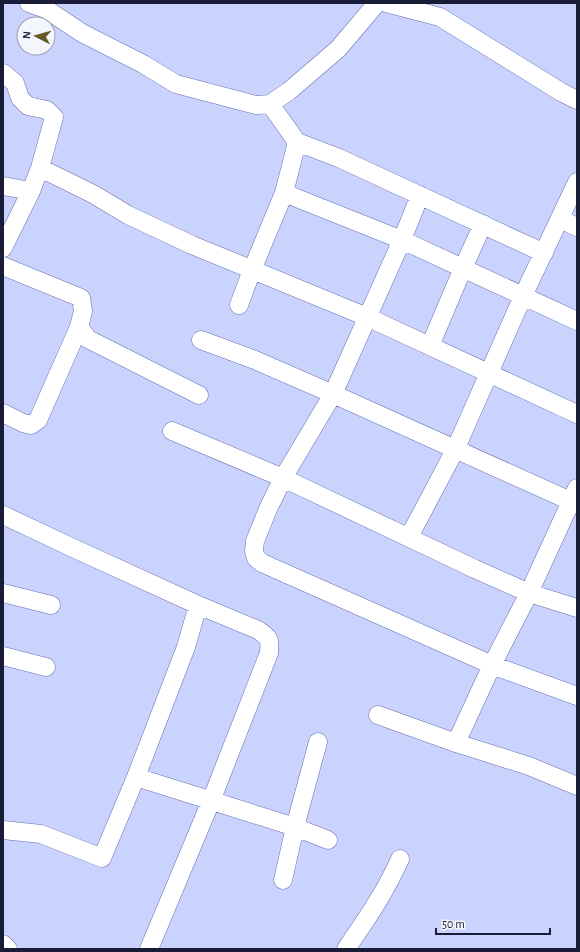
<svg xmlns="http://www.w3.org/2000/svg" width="580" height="952" viewBox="0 0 580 952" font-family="'Alegreya Sans',sans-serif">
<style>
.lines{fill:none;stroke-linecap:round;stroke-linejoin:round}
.minor-casing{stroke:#656fb1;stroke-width:19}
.minor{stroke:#fff;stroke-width:18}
</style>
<rect width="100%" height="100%" fill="#cad3fe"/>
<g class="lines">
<!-- minor casing -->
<g class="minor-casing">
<path id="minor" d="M 29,3 L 46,9 L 82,33 L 143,64 L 176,84 L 256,105 L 270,104 L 289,91 L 338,49 L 377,3
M 386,3 L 440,17 L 561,92 L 577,100
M 3,73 L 15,83 L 20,98 L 28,106 L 47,110 L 54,117 L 40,168 L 31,191 L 3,248
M 270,104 L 297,142 L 339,158 L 544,253
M 40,168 L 93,194 L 128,215 L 192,245 L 367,317 L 577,414
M 3,186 L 31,191
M 284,193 L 402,240 L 577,321
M 420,195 L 402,240 L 333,394 L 283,478 L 268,509 L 255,541 L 254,551 L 256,558 L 262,563 L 492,665 L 577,696
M 560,219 L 577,227
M 3,266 L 81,298 L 83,311 L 79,327 L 88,339 L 199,395
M 239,305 L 252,270 L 284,193 L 297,142
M 201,340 L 255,360 L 333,394 L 577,504
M 430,346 L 463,268 L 483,224
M 3,413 L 23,423 L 31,425 L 38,420 L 79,327
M 172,431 L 283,478 L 475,569 L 529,593 L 577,608
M 3,515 L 73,548 L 198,605 L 186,647 L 136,777
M 409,537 L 455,450 L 523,296 L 577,182
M 3,593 L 51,605
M 3,656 L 46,667
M 378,715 L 456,743 L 529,766 L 577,786
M 456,743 L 492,665 L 529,593 L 577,488
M 3,830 L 41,834 L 102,858 L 136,777 L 295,827 L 328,840
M 283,880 L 295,827 L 318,742
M 3,944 L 8,949
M 149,949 L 211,801 L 269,653 C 270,639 270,638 258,630 L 198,605
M 346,949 C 366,920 386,891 400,859"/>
</g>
<!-- minor -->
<use href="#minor" class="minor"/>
</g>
<!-- border -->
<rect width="580" height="952" fill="none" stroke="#181c37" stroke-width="8"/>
<!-- north arrow -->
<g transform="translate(36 36) rotate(276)"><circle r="19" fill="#f4f6fd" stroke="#9c9fae"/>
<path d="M0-3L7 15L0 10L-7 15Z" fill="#655925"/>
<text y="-6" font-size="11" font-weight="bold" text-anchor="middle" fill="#181c37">N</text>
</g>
<!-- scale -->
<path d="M436 928v6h114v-6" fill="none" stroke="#181c37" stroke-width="2"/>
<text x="442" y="928" font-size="12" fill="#181c37" stroke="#f4f6fd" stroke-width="3" paint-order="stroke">50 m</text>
</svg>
